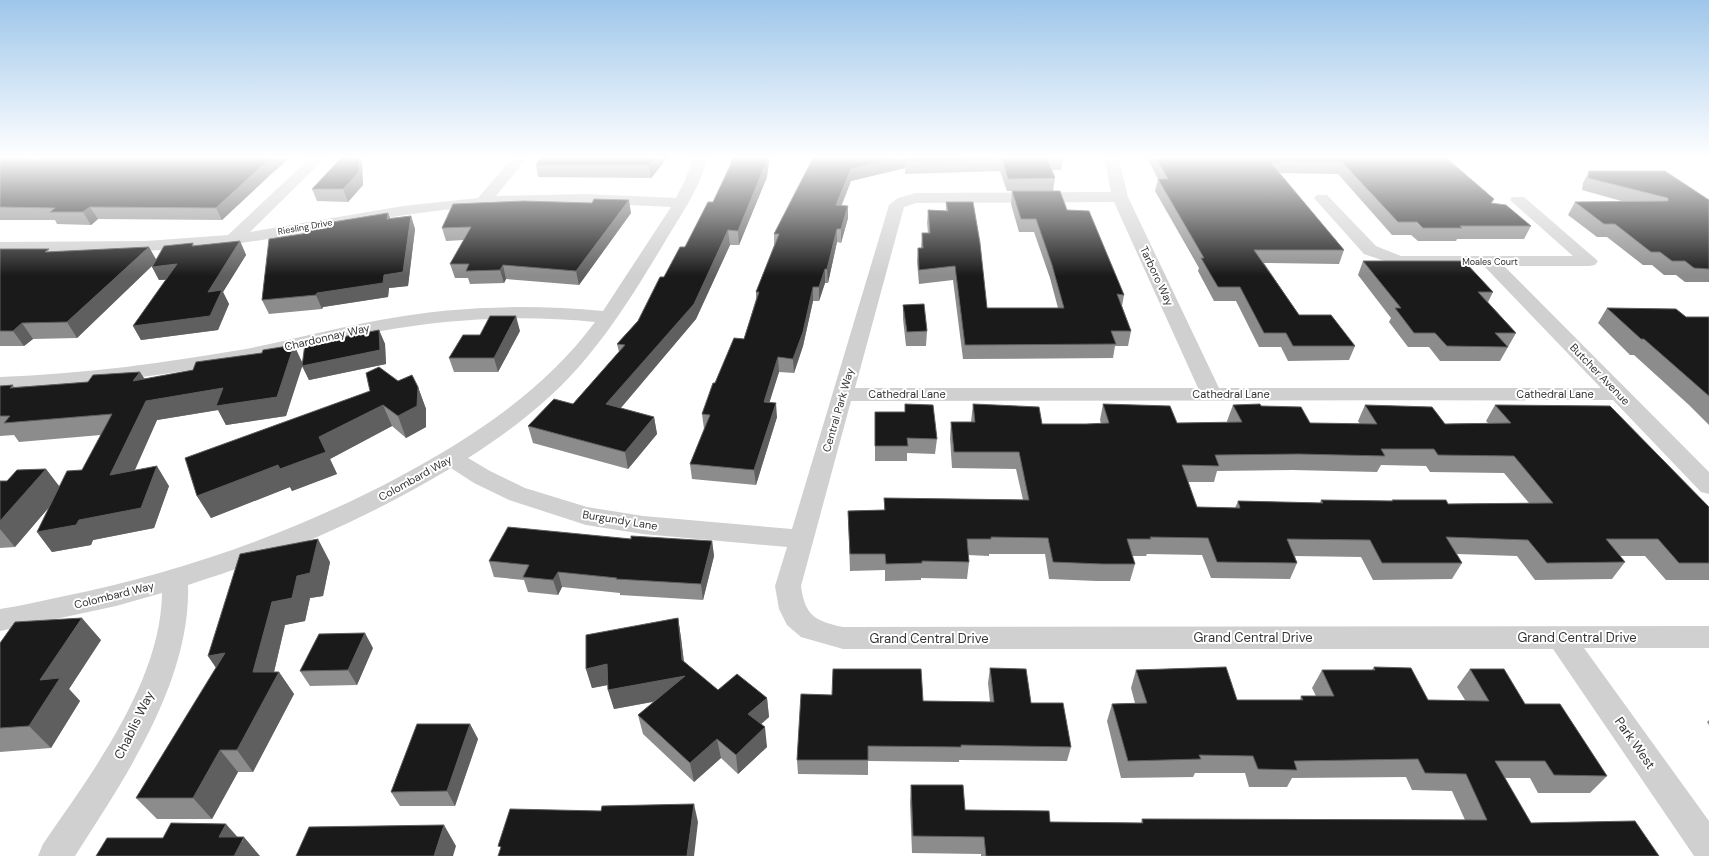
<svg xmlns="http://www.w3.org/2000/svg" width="1709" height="856" viewBox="0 0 1709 856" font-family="'DM Sans',sans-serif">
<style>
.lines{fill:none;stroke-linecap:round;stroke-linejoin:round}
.minor{fill:#d0d0d0;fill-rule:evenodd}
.wall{fill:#8c8c8c;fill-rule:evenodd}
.shaded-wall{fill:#5f5f5f}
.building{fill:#1a1a1a;stroke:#5f5f5f;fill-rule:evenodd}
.labels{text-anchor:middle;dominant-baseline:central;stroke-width:4;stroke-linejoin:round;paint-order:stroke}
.far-street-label{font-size:9px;fill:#333;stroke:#fff}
.street-label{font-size:11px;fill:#333;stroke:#fff}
.near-street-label{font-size:13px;fill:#333;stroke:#fff}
</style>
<rect width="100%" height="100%" fill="#fff"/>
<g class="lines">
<!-- minor -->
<path class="minor" d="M 312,156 L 327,156 L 250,232 L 403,206 L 478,198 L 514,156 L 528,156 L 496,196 L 586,194 L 676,198 L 685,180 L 694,156 L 708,156 C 700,189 680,216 663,245 C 640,283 617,321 588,356 C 555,397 512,430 468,458 L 490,471 L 525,488 L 587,507 L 643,516 L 792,529 L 889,205 L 898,198 L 916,193 L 1111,192 L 1104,156 L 1118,156 L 1128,197 L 1219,388 L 1601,388 L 1484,266 L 1399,266 L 1364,254 L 1314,198 L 1317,195 L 1327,195 L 1376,246 L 1401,256 L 1573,256 L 1510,200 L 1512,197 L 1524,197 L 1598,261 L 1595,265 L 1589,266 L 1504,266 L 1709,472 L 1709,494 L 1701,492 L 1613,400 L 851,401 L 801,586 C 805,616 815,621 843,627 L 1709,626 L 1709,648 L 1584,648 L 1709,821 L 1709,856 L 1694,856 L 1553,649 L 843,649 L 801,637 L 787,625 L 779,609 L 775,586 L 787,547 L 643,534 L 586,525 L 509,500 L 474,483 L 451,468 C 368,518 280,556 188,585 C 191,681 125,778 75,856 L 38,856 L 43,844 C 91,774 161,682 162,593 L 116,606 L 0,631 L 0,609 C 20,606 40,601 60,597 C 178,573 291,534 397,478 C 472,438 544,391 595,322 C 524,315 452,318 381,331 C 341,339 301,350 261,358 C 174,374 88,386 0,389 L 0,377 C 83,374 164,363 246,349 C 291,340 335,328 380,320 C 454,306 528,304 603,311 L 671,207 C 589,202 508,202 427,212 C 362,220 298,236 233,244 C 156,254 78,251 0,252 L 0,242 L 146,241 L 228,235 ZM 1114,202 L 1198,388 L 855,388 L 904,207 L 916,203 Z"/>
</g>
<!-- wall -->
<path class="wall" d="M 0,156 L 38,160 L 269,176 L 222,220 L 98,219 L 91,225 L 57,224 L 55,220 L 0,220 Z
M 669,156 L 651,178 L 538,177 L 536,165 Z
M 814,156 L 1063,158 L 1061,170 L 1052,170 L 1055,178 L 1053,191 L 1007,191 L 1000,171 L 905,174 L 905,168 L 851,181 L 842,205 L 848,218 L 841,243 L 837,242 L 828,283 L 825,283 L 819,301 L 813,301 L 803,346 L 794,373 L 779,372 L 769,402 L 777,417 L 756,485 L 692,479 L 690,464 L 704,429 L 702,414 L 715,383 L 744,339 L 756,299 L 756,292 L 774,246 L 774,234 Z
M 1146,156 L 1444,156 L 1492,203 L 1531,226 L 1524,239 L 1457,239 L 1456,241 L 1418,241 L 1411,235 L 1392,235 L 1338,174 L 1280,173 L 1344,250 L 1339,264 L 1264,263 L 1299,315 L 1355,346 L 1349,360 L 1288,361 L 1281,347 L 1259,347 L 1236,301 L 1214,301 L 1198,271 L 1199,268 L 1155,191 L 1158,179 Z
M 1589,171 L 1709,200 L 1709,282 L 1685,282 L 1676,275 L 1664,275 L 1652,265 L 1643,265 L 1607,237 L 1597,237 L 1568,215 L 1575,202 L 1625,202 L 1582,190 L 1583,183 Z
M 767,177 L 739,245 L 730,245 L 696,319 L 620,408 L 654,417 L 657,434 L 628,469 L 533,443 L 528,426 L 573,404 L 619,352 L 617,344 L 638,321 L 664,277 L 685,247 L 713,202 Z
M 363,185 L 348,202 L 317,201 L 312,189 Z
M 1012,191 L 1067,210 L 1124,295 L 1122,306 L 1131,331 L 1128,346 L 1115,346 L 1113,358 L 963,359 L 953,280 L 919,284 L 917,261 L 918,248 L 921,248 L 922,233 L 928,233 L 927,223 L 928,210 L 946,211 L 946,202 L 987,308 L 1058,308 L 1050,278 L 1034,232 L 1019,232 L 1011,204 Z
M 388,213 L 390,218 L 411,216 L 415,229 L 408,286 L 389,288 L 388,297 L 323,307 L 322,309 L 269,314 L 262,300 L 308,233 Z
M 631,213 L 579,285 L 506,279 L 504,283 L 470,284 L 468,278 L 455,278 L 450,264 L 464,240 L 446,241 L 442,228 Z
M 240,241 L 246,255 L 223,292 L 229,304 L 218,330 L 141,340 L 133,326 L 166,280 L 159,280 L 152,266 L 77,338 L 33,339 L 24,346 L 0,346 L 0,249 L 50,252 L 156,259 L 193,243 L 194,246 Z
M 1363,261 L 1493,292 L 1488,302 L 1516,333 L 1500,361 L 1440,361 L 1429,347 L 1408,347 L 1389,322 L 1391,318 L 1358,275 Z
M 903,305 L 927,331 L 926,346 L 906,346 L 903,319 Z
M 1607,308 L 1686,317 L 1709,317 L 1709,425 L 1689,405 L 1634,355 L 1630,355 L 1598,323 Z
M 379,330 L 385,344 L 386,364 L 309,380 L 302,364 L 286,416 L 226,425 L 218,410 L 157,420 L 135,470 L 169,486 L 154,528 L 93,540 L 91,545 L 52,552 L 37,532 L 49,507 L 15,547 L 0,548 L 0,481 L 7,481 L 46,469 L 59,487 L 82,470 L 101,435 L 19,442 L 14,435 L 0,436 L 0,386 L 13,385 L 14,387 L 145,379 L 193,370 L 294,345 L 302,364 Z
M 520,331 L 498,372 L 454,372 L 449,358 Z
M 398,381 L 418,387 L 426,409 L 426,427 L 406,438 L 392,426 L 330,459 L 337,474 L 292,491 L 290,487 L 211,518 L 197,496 Z
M 905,404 L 937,439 L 935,454 L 907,453 L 907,461 L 875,461 L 875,412 L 905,412 Z
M 973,404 L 1042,424 L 1101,424 L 1100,420 L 1103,404 L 1177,423 L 1228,423 L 1227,421 L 1233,405 L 1261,406 L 1310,423 L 1360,424 L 1358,421 L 1365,405 L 1445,424 L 1488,423 L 1486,421 L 1495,405 L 1709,507 L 1709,580 L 1666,580 L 1645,556 L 1620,556 L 1625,562 L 1612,579 L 1535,580 L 1517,556 L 1457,554 L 1462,563 L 1452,579 L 1373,580 L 1361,557 L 1295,556 L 1297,563 L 1290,579 L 1211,578 L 1202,555 L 1147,554 L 1146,556 L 1132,556 L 1135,564 L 1130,581 L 1097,581 L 1049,579 L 1045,554 L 989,554 L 989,556 L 968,555 L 969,562 L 967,579 L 921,578 L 921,580 L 885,581 L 885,570 L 850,571 L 848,511 L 884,510 L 884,498 L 1023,500 L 1016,469 L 952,468 L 950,438 L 951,422 L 971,422 ZM 1381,465 L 1426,466 L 1430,472 L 1504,473 L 1529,503 L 1448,504 L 1392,500 L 1391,501 L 1321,500 L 1320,503 L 1238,501 L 1235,508 L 1197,507 L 1188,482 L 1214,482 L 1217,471 L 1293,470 L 1377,472 Z
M 631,539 L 712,541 L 714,556 L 703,600 L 620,595 L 620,593 L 562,587 L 558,595 L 528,592 L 524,580 L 494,577 L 489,561 Z
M 330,562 L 323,596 L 310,598 L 305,621 L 285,625 L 274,672 L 279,672 L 294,694 L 253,772 L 238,772 L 212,819 L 157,819 L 136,798 L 216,668 L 208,656 Z
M 678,618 L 681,638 L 684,662 L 718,690 L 767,698 L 769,717 L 761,724 L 767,747 L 738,774 L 721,758 L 694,782 L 643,734 L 638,715 L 653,702 L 614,709 L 608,690 L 608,685 L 592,688 L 586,669 Z
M 101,640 L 69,689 L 80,701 L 51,748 L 0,752 L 0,643 Z
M 373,648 L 357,685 L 310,686 L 300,671 Z
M 1374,667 L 1428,700 L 1465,700 L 1457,687 L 1470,669 L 1525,704 L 1607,776 L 1590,793 L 1538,793 L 1530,778 L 1505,778 L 1531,823 L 1659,856 L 981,856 L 981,854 L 912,853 L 910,802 L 911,785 L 965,810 L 1050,822 L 1141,823 L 1142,819 L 1465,820 L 1452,791 L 1412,790 L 1406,777 L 1292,778 L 1287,787 L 1249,787 L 1245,773 L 1195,773 L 1193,777 L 1121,778 L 1107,721 L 1112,704 L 1135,703 L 1131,688 L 1136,670 L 1237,700 L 1300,700 L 1301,696 L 1316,696 L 1312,688 L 1322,670 L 1372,670 Z
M 990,668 L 1031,703 L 1071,747 L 1067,761 L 959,760 L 959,762 L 868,761 L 868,775 L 798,774 L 797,760 L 923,701 L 990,702 L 988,683 Z
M 1709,720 L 1709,725 L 1707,722 Z
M 470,724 L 478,739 L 455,806 L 400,806 L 391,792 Z"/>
<!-- shaded-wall -->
<path class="shaded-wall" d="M 274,156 L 292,156 L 269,176 L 222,220 L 216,208 L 264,164 Z
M 358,156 L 362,156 L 363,185 L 348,202 L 343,189 Z
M 657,156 L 669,156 L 651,178 L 649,165 Z
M 767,156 L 770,156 L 767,177 L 739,245 L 738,231 Z
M 906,156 L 905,168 L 851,181 L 836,218 L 836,205 L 851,169 Z
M 629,200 L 631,213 L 579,285 L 576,271 Z
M 848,206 L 848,218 L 841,243 L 841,229 Z
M 90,207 L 98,219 L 91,225 L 83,212 Z
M 388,213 L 393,226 L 387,219 Z
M 411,216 L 415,229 L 408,286 L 389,288 L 388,297 L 323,307 L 322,309 L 316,295 L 317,293 L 384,275 Z
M 837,229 L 837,242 L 828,283 L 827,269 Z
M 728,230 L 730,245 L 696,319 L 610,421 L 606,404 Z
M 240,241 L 246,255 L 223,292 L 229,304 L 218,330 L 141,340 L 133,326 L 208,292 Z
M 149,247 L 157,261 L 77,338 L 67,322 Z
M 177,264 L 184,278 L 159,280 L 152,267 Z
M 503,265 L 506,279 L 504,283 L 500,270 Z
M 825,269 L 825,283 L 819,301 L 819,287 Z
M 813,287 L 813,301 L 803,346 L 794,373 L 793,359 Z
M 516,316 L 520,331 L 498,372 L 494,358 Z
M 22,323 L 33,339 L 24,346 L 13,331 Z
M 379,330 L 385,344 L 386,364 L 309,380 L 302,366 Z
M 294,345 L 303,364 L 286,416 L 226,425 L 218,410 L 157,420 L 124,494 L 110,475 L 146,401 Z
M 778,357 L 779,372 L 765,417 L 764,402 Z
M 140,372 L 152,390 L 133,381 Z
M 418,387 L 426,409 L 426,427 L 406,438 L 398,416 Z
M 776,403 L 777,417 L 756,485 L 754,470 Z
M 383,405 L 392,426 L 330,459 L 337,474 L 292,491 L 290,487 L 211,518 L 197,496 L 319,437 Z
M 654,417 L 657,434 L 628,469 L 625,452 Z
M 157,466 L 169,486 L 154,528 L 93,540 L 91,545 L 52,552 L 37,532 L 79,520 Z
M 46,469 L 63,491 L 15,547 L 0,529 L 0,521 Z
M 318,539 L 330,562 L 323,596 L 310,598 L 305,621 L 285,625 L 270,689 L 279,672 L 294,694 L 253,772 L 237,750 L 253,672 L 272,602 L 297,576 Z
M 712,541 L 714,556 L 703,600 L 701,584 Z
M 558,572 L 562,587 L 558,595 L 553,580 Z
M 82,618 L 101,640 L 69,689 L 80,701 L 51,748 L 29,726 L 40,680 Z
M 678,618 L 681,638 L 686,680 L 682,660 Z
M 365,633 L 373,648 L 357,685 L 348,670 Z
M 225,653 L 224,679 L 208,656 Z
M 607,664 L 613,684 L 592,688 L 586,669 Z
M 685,676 L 688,695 L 614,709 L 608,690 Z
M 767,698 L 769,717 L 751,733 L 748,714 Z
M 470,724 L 478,739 L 455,806 L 447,791 Z
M 765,727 L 767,747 L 738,774 L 736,755 Z
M 717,739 L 721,758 L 694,782 L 690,763 Z
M 220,750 L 238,772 L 212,819 L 193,798 Z
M 694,804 L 698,822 L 694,856 L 687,856 Z
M 226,824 L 242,842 L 244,837 L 260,856 L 234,856 L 219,837 Z
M 444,825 L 456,846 L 453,856 L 434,856 Z"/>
<!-- building -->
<path class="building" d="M 0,156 L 15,156 L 38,160 L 45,156 L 274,156 L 264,164 L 216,208 L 90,207 L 83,212 L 50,212 L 55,208 L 0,207 Z
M 343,156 L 358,156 L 359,172 L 343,189 L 312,189 Z
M 541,156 L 657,156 L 649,165 L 536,165 Z
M 733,156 L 767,156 L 766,163 L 738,231 L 728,230 L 694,304 L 606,404 L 654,417 L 625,452 L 528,426 L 554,399 L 573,404 L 625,345 L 617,344 L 638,321 L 660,277 L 664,277 L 680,247 L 685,247 L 708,202 L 713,202 L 730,166 Z
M 814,156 L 905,156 L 851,169 L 836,205 L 848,206 L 841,229 L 837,229 L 827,269 L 825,269 L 819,287 L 813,287 L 803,332 L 793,359 L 778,357 L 764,402 L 776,403 L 754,470 L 690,464 L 710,415 L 702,414 L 713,383 L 715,383 L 734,338 L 744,339 L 759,292 L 756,292 L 779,234 L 774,234 Z
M 906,156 L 1062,156 L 1063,158 L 1047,158 L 1055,178 L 1008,179 L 1002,159 L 906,161 Z
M 1155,156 L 1444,156 L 1494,199 L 1491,203 L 1506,205 L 1531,226 L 1460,226 L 1462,228 L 1423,228 L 1417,222 L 1398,222 L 1342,162 L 1279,161 L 1281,163 L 1271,163 L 1344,250 L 1254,250 L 1299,315 L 1331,315 L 1355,346 L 1293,346 L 1286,333 L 1264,333 L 1240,287 L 1218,287 L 1201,258 L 1204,258 L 1158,179 L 1168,179 Z
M 1589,171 L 1665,171 L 1709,200 L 1709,269 L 1694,268 L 1685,261 L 1672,261 L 1660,252 L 1651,252 L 1615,224 L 1604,224 L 1575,202 L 1668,201 L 1668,198 L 1588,178 Z
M 1012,191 L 1060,191 L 1067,210 L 1089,211 L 1124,295 L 1117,294 L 1131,331 L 1111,331 L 1116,344 L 965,345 L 955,266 L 919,270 L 918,248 L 923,248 L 922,233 L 930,233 L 928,210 L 948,211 L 946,202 L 973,202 L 980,243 L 987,308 L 1064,308 L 1052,265 L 1036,219 L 1021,219 Z
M 594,199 L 629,200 L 576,271 L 503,265 L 500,270 L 466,271 L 469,264 L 450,264 L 471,227 L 442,228 L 453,204 L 524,201 L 592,203 Z
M 388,213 L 387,219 L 411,216 L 403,272 L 384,275 L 383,283 L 317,293 L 316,295 L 262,300 L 269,239 L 308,233 L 308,226 Z
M 240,241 L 208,292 L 222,290 L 210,316 L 133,326 L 177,264 L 152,267 L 164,246 L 193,243 L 192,246 Z
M 149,247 L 67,322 L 22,323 L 13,331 L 0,331 L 0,249 L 49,249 L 45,252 Z
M 1363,261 L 1464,261 L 1493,292 L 1478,292 L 1516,333 L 1495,333 L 1508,347 L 1447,346 L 1435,333 L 1414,333 L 1395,308 L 1401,308 Z
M 924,304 L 927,331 L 907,332 L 903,305 Z
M 1607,308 L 1676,309 L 1686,317 L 1709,317 L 1709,396 L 1644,339 L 1641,339 Z
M 490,316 L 516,316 L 494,358 L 449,358 L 463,335 L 480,335 Z
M 379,330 L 380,350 L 302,366 L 305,344 Z
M 294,345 L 277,397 L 216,406 L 223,388 L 146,401 L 110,475 L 157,466 L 141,508 L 79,520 L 76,525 L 37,532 L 67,471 L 82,470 L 112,414 L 4,423 L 10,416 L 0,416 L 0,386 L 13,385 L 10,388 L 88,382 L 93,375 L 140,372 L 133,381 L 193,370 L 196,362 L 262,353 L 263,350 Z
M 379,367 L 398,381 L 412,375 L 418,387 L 417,406 L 398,416 L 383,405 L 319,437 L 326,452 L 280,469 L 278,465 L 197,496 L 185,458 L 370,391 L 366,373 Z
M 905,404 L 933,405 L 937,439 L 907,438 L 908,446 L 875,446 L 875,412 L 905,412 Z
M 973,404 L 1039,407 L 1042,424 L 1086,424 L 1109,423 L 1103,404 L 1170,406 L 1177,423 L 1242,422 L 1233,405 L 1260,404 L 1261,406 L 1301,407 L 1310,423 L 1377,424 L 1365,405 L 1432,407 L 1445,424 L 1511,423 L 1495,405 L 1610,406 L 1709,507 L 1709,563 L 1679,563 L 1658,539 L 1606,539 L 1625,562 L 1547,563 L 1528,540 L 1446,537 L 1462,563 L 1382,563 L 1370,540 L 1287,539 L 1297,563 L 1217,562 L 1208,538 L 1150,537 L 1151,539 L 1127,539 L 1135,564 L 1102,564 L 1053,562 L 1048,538 L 991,537 L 991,539 L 967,539 L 969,562 L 922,561 L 922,563 L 886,564 L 885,554 L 850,554 L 848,511 L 885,510 L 884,498 L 1029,500 L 1019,452 L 954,452 L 951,422 L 975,422 ZM 1381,449 L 1434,449 L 1438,455 L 1514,456 L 1553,503 L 1448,504 L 1446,500 L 1392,500 L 1393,501 L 1321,500 L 1323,503 L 1238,501 L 1240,508 L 1197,507 L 1182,465 L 1219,466 L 1215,455 L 1299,454 L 1385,456 Z
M 46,469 L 0,521 L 0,481 L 7,481 L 17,470 Z
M 508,527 L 631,539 L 631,536 L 712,541 L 701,584 L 616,579 L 617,578 L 558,572 L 553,580 L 523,577 L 529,565 L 489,561 Z
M 318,539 L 310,573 L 297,576 L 292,598 L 272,602 L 253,672 L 279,672 L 237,750 L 220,750 L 193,798 L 136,798 L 225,653 L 208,656 L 240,554 Z
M 82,618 L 40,680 L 60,678 L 29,726 L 0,728 L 0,643 L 15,622 Z
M 678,618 L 682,660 L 718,690 L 737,674 L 767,698 L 748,714 L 765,727 L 736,755 L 717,739 L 690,763 L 638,715 L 685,676 L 608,690 L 607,664 L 586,669 L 586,635 Z
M 365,633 L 348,670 L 300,671 L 319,634 Z
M 1226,667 L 1237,700 L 1303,700 L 1301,696 L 1334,696 L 1322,670 L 1375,670 L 1374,667 L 1411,668 L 1428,700 L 1489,701 L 1470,669 L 1504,669 L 1525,704 L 1560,704 L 1607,776 L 1554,775 L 1545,761 L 1495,761 L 1531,823 L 1635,821 L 1659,856 L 986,856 L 984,837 L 913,836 L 911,785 L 963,785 L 965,810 L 1049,811 L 1050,822 L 1143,823 L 1142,819 L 1487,820 L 1466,774 L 1425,773 L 1418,759 L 1294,761 L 1297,770 L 1258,769 L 1253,756 L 1199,755 L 1201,759 L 1128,761 L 1112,704 L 1147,703 L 1136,670 Z
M 990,668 L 1026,669 L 1031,703 L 1063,703 L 1071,747 L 961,745 L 961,747 L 868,746 L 868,760 L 797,760 L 801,694 L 832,695 L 833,669 L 921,669 L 923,701 L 994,702 Z
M 417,724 L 470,724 L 447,791 L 391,792 Z
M 694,804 L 687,856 L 498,856 L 501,847 L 498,846 L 510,809 L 601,811 L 602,806 Z
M 171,823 L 226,824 L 219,837 L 244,837 L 234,856 L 96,856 L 107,838 L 163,838 Z
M 444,825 L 434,856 L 296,856 L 309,827 Z"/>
<!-- sky -->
<linearGradient id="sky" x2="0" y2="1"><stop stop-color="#9ec6ea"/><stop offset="0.57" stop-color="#fff"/><stop offset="1" stop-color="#fff" stop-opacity="0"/></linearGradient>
<rect width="1709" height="276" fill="url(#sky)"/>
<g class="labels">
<!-- far-street labels -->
<g class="far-street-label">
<text transform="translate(305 227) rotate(-10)">Riesling Drive</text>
<text x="1490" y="262">Moales Court</text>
</g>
<!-- street labels -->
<g class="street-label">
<text transform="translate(1157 276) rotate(65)">Tarboro Way</text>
<text transform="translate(327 337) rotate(-13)">Chardonnay Way</text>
<text transform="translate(1600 374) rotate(46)">Butcher Avenue</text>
<text x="907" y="394">Cathedral Lane</text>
<text x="1231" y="394">Cathedral Lane</text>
<text x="1555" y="394">Cathedral Lane</text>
<text transform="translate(838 410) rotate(-74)">Central Park Way</text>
<text transform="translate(415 478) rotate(-29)">Colombard Way</text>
<text transform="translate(620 520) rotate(9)">Burgundy Lane</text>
<text transform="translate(114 595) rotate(-14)">Colombard Way</text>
</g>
<!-- near-street labels -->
<g class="near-street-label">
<text x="1253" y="637">Grand Central Drive</text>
<text x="1577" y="637">Grand Central Drive</text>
<text x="929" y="638">Grand Central Drive</text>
<text transform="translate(134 725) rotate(-64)">Chablis Way</text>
<text transform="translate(1635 743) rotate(55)">Park West</text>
</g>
</g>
</svg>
